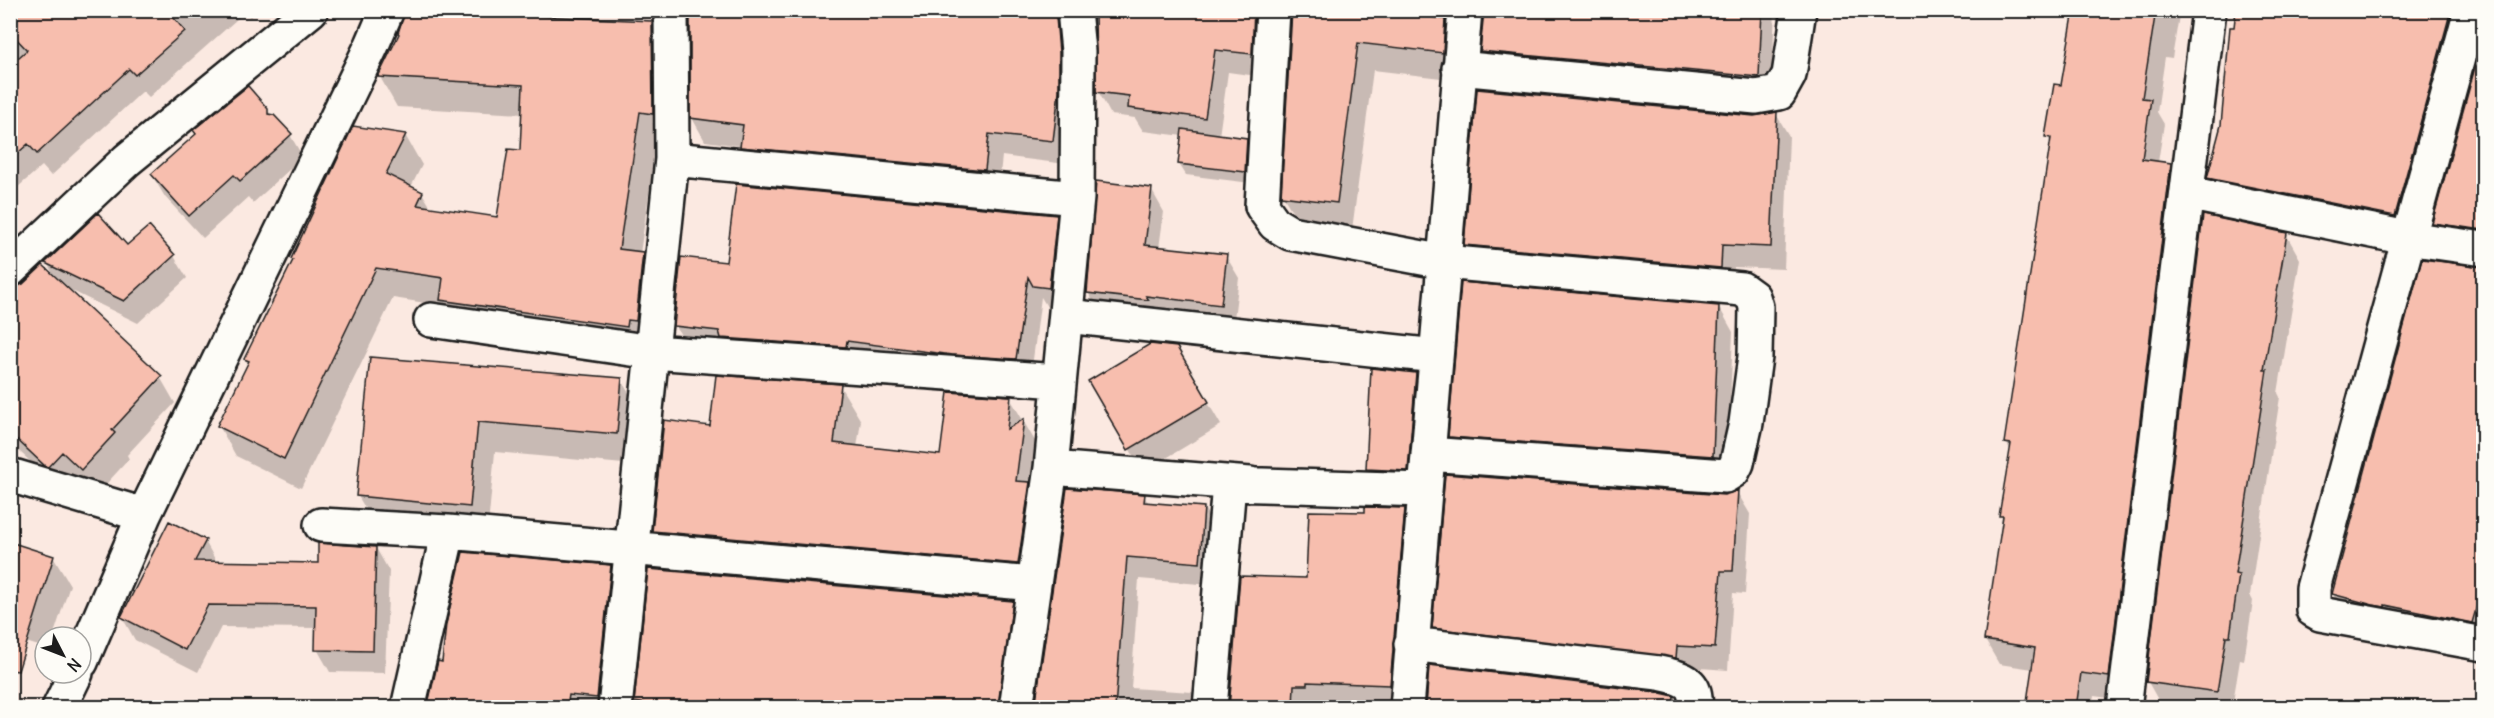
<svg xmlns="http://www.w3.org/2000/svg" width="2494" height="718" viewBox="0 0 2494 718" font-family="Delius,sans-serif">
<style>
.shadow{fill:#0003}
.building{fill:#f7beae;stroke:#1c1c1c;stroke-width:1.5}
.lines{fill:none;stroke-linecap:round;stroke-linejoin:round}
.minor-casing{stroke:#1c1c1c;stroke-width:38}
.minor{stroke:#fdfcf7;stroke-width:33}
</style>
<rect width="100%" height="100%" fill="#fbe9e1"/>
<filter id="ink" filterUnits="userSpaceOnUse"><feTurbulence type="fractalNoise" baseFrequency=".0167" numOctaves="2"/><feDisplacementMap in="SourceGraphic" scale="12" xChannelSelector="R" yChannelSelector="G"/><feConvolveMatrix kernelMatrix="1 2 1 2 8 2 1 2 1" color-interpolation-filters="sRGB"/></filter>
<g filter="url(#ink)">
<!-- shadow -->
<path class="shadow" d="M 10,10 L 258,10 L 250,17 L 245,12 L 149,97 L 143,91 L 51,176 L 42,166 L 10,194 Z
M 407,10 L 460,10 L 642,91 L 660,121 L 640,253 L 643,254 L 660,284 L 653,351 L 445,306 L 393,298 L 301,488 L 236,456 L 219,426 L 249,365 L 245,359 L 294,261 L 405,135 L 422,165 L 411,187 L 422,193 L 432,209 L 499,218 L 521,152 L 523,114 L 397,107 L 380,77 L 397,41 Z
M 691,10 L 1271,10 L 1264,77 L 1228,72 L 1219,136 L 1246,139 L 1253,151 L 1251,183 L 1186,175 L 1179,164 L 1183,136 L 1143,131 L 1135,118 L 1111,115 L 1098,91 L 1098,51 L 1095,16 L 1087,14 L 1066,164 L 1002,156 L 998,193 L 755,170 L 741,146 L 705,141 L 692,118 Z
M 1293,10 L 1385,10 L 1385,13 L 1444,21 L 1460,48 L 1458,80 L 1373,70 L 1352,230 L 1299,223 L 1283,196 Z
M 1485,10 L 1775,10 L 1771,99 L 1495,73 L 1482,51 Z
M 2075,10 L 2180,10 L 2172,58 L 2165,57 L 2157,112 L 2164,124 L 2158,162 L 2171,164 L 2184,188 L 2122,700 L 2094,696 L 2092,708 L 2027,708 L 2033,669 L 1999,664 L 1985,640 L 2004,521 L 2001,515 L 2011,451 L 2006,442 L 2052,145 L 2047,136 L 2062,87 Z
M 2237,10 L 2484,10 L 2408,239 L 2223,201 L 2209,178 L 2223,126 Z
M 651,22 L 669,53 L 670,113 L 594,48 Z
M 2484,41 L 2484,251 L 2448,246 L 2434,222 Z
M 267,110 L 290,135 L 303,157 L 253,203 L 248,197 L 203,238 L 165,197 L 152,175 Z
M 1776,114 L 1789,136 L 1784,269 L 1734,267 L 1733,290 L 1479,267 L 1466,245 L 1754,117 Z
M 1151,189 L 1164,212 L 1159,248 L 1226,256 L 1239,278 L 1233,327 L 1101,315 L 1088,292 Z
M 1056,216 L 1070,240 L 1063,312 L 1049,310 L 1041,297 L 1030,383 L 689,349 L 675,325 L 727,264 Z
M 2286,234 L 2300,259 L 2278,393 L 2280,397 L 2250,595 L 2253,601 L 2244,661 L 2240,660 L 2232,708 L 2162,707 L 2148,682 Z
M 127,247 L 174,256 L 187,278 L 138,323 L 66,288 L 160,377 L 175,403 L 127,455 L 129,459 L 97,494 L 77,477 L 63,491 L 10,443 L 10,290 L 56,279 L 47,263 Z
M 2484,269 L 2484,645 L 2347,618 L 2333,594 Z
M 1719,307 L 1733,332 L 1727,480 L 1464,461 L 1450,436 Z
M 1176,348 L 1221,425 L 1143,472 L 1090,381 Z
M 371,358 L 621,380 L 639,410 L 634,465 L 495,452 L 487,537 L 376,527 L 358,496 Z
M 1415,374 L 1428,397 L 1420,493 L 1381,492 L 1368,469 Z
M 840,386 L 861,421 L 857,447 L 941,457 L 1010,398 L 1043,455 L 1038,598 L 674,566 L 654,531 L 711,427 Z
M 1737,492 L 1750,514 L 1745,594 L 1733,593 L 1728,670 L 1447,650 L 1434,627 Z
M 1144,496 L 1149,504 L 1204,508 L 1217,531 L 1212,585 L 1139,579 L 1131,688 L 1192,692 L 1201,708 L 1037,708 Z
M 1404,510 L 1417,532 L 1402,708 L 1230,708 L 1308,580 L 1366,514 Z
M 205,541 L 217,563 L 319,564 L 376,548 L 389,571 L 385,673 L 330,672 L 317,649 L 317,628 L 221,627 L 198,672 L 135,640 L 122,617 Z
M 53,557 L 70,585 L 53,637 L 45,637 L 45,648 L 10,637 Z
M 610,567 L 623,589 L 611,708 L 429,708 L 443,663 Z
M 1673,698 L 1678,708 L 1427,708 Z
M 636,702 L 990,708 L 639,708 Z"/>
<!-- building -->
<path class="building" d="M 10,10 L 167,10 L 185,31 L 135,75 L 129,69 L 37,154 L 28,144 L 10,160 L 10,65 L 27,50 L 10,32 Z
M 405,10 L 652,21 L 653,114 L 640,112 L 619,249 L 643,252 L 636,321 L 628,320 L 627,327 L 440,300 L 443,278 L 376,268 L 284,459 L 217,426 L 249,361 L 244,359 L 293,260 L 291,259 L 353,126 L 406,134 L 386,174 L 423,192 L 417,205 L 497,217 L 508,149 L 520,150 L 523,85 L 378,77 L 399,34 L 398,33 Z
M 690,10 L 997,10 L 1056,17 L 1059,52 L 1059,91 L 1053,141 L 989,134 L 985,170 L 740,147 L 743,125 L 690,118 Z
M 1095,10 L 1254,10 L 1252,54 L 1215,50 L 1205,118 L 1128,108 L 1129,96 L 1096,92 Z
M 1292,10 L 1374,10 L 1445,19 L 1443,53 L 1358,43 L 1337,203 L 1281,196 Z
M 1484,10 L 1762,10 L 1759,77 L 1480,51 Z
M 2074,10 L 2156,10 L 2142,98 L 2151,99 L 2142,159 L 2171,163 L 2109,677 L 2081,673 L 2076,708 L 2026,708 L 2035,648 L 1984,640 L 2003,516 L 1999,516 L 2011,444 L 2004,443 L 2051,138 L 2045,137 L 2054,84 L 2061,85 Z
M 2236,10 L 2451,10 L 2395,216 L 2207,178 L 2221,125 L 2230,27 L 2234,27 Z
M 2484,35 L 2484,230 L 2432,223 Z
M 248,86 L 268,109 L 268,114 L 274,115 L 292,134 L 240,181 L 234,175 L 189,216 L 151,174 L 196,134 L 193,130 Z
M 1477,89 L 1754,116 L 1777,112 L 1771,247 L 1722,245 L 1721,268 L 1464,245 Z
M 1182,129 L 1247,138 L 1245,172 L 1178,164 Z
M 1096,181 L 1152,188 L 1145,245 L 1227,254 L 1221,305 L 1146,296 L 1149,300 L 1087,293 Z
M 736,184 L 1057,215 L 1049,288 L 1033,286 L 1028,277 L 1016,359 L 952,355 L 847,341 L 846,347 L 721,338 L 719,331 L 674,326 L 681,257 L 726,262 Z
M 98,213 L 127,245 L 149,226 L 175,255 L 124,301 L 45,263 Z
M 2203,215 L 2287,233 L 2264,370 L 2267,370 L 2235,574 L 2239,575 L 2230,636 L 2226,636 L 2217,692 L 2146,682 Z
M 2422,259 L 2484,267 L 2484,581 L 2472,623 L 2385,605 L 2385,607 L 2373,605 L 2332,594 Z
M 43,265 L 162,376 L 112,430 L 115,433 L 81,470 L 62,452 L 48,467 L 45,466 L 10,433 L 10,288 L 23,284 Z
M 1461,282 L 1719,306 L 1713,456 L 1448,437 Z
M 1150,344 L 1177,347 L 1209,402 L 1128,450 L 1088,381 Z
M 370,357 L 622,378 L 617,434 L 478,422 L 470,507 L 356,496 Z
M 1371,368 L 1416,373 L 1408,471 L 1366,469 Z
M 716,375 L 841,384 L 834,443 L 940,455 L 948,392 L 1011,396 L 1007,429 L 1024,419 L 1016,481 L 1030,482 L 1018,564 L 652,531 L 664,420 L 710,426 Z
M 1445,474 L 1724,495 L 1738,490 L 1733,571 L 1721,571 L 1715,648 L 1677,646 L 1676,658 L 1432,628 Z
M 1067,488 L 1145,494 L 1144,502 L 1204,507 L 1200,563 L 1127,557 L 1115,708 L 1035,708 Z
M 1365,507 L 1405,508 L 1390,685 L 1307,682 L 1307,685 L 1294,685 L 1293,708 L 1229,708 L 1240,576 L 1306,578 L 1309,511 L 1365,512 Z
M 169,521 L 206,540 L 195,561 L 318,563 L 318,543 L 376,547 L 373,651 L 315,650 L 316,606 L 208,605 L 185,650 L 121,617 Z
M 10,542 L 54,556 L 18,671 L 10,670 Z
M 463,552 L 611,565 L 597,698 L 569,695 L 567,708 L 427,708 L 438,661 L 442,662 L 446,624 Z
M 648,569 L 1013,601 L 998,708 L 677,708 L 634,702 Z
M 1429,665 L 1656,692 L 1674,696 L 1673,708 L 1426,708 Z"/>
<g class="lines">
<!-- minor casing -->
<g class="minor-casing">
<path id="minor" d="M 1273,10 L 1262,206 L 1275,224 L 1290,233 L 1444,262 L 1742,289 L 1753,297 L 1756,307 L 1755,357 L 1746,423 L 1737,463 L 1733,471 L 1725,476 L 1428,454
M 2471,10 L 2313,588 L 2313,610 L 2320,614 L 2484,644
M 1459,68 L 1756,97 L 1779,93 L 1789,75 L 1799,10
M 672,159 L 1077,198
M 2187,193 L 2407,238 L 2484,249
M 10,270 L 127,160 L 311,10
M 1066,316 L 1436,356
M 431,320 L 652,352 L 1059,381
M 1051,468 L 1250,484
M 10,475 L 144,515
M 321,525 L 448,532
M 1411,644 L 1659,673 C 1681,678 1698,680 1695,708
M 81,662 L 144,515 L 372,45 L 387,10
M 59,708 L 76,673
M 408,708 L 448,532 L 1034,584
M 615,708 L 672,159 L 671,10
M 1016,708 L 1051,468 L 1077,198 L 1078,51 L 1074,10
M 1210,708 L 1229,484 L 1425,490
M 1407,708 L 1465,10
M 2124,708 L 2209,10"/>
</g>
<!-- minor -->
<use href="#minor" class="minor"/>
</g>
</g>
<!-- margin -->
<rect width="2494" height="718" fill="none" stroke="#fdfcf7" stroke-width="36"/>
<rect x="18" y="18" width="2458" height="682" fill="none" stroke="#1c1c1c" stroke-width="2" filter="url(#ink)"/>
<!-- north arrow -->
<g transform="translate(63 655) rotate(132)"><circle r="28" fill="#fdfcf7" stroke="#a3a29f" stroke-width="1.5"/>
<path d="M0-4.5L10 22L0 15L-10 22Z" fill="#1c1c1c"/>
<text y="-9" font-size="16" font-weight="bold" text-anchor="middle" fill="#1c1c1c">N</text>
</g>
</svg>
